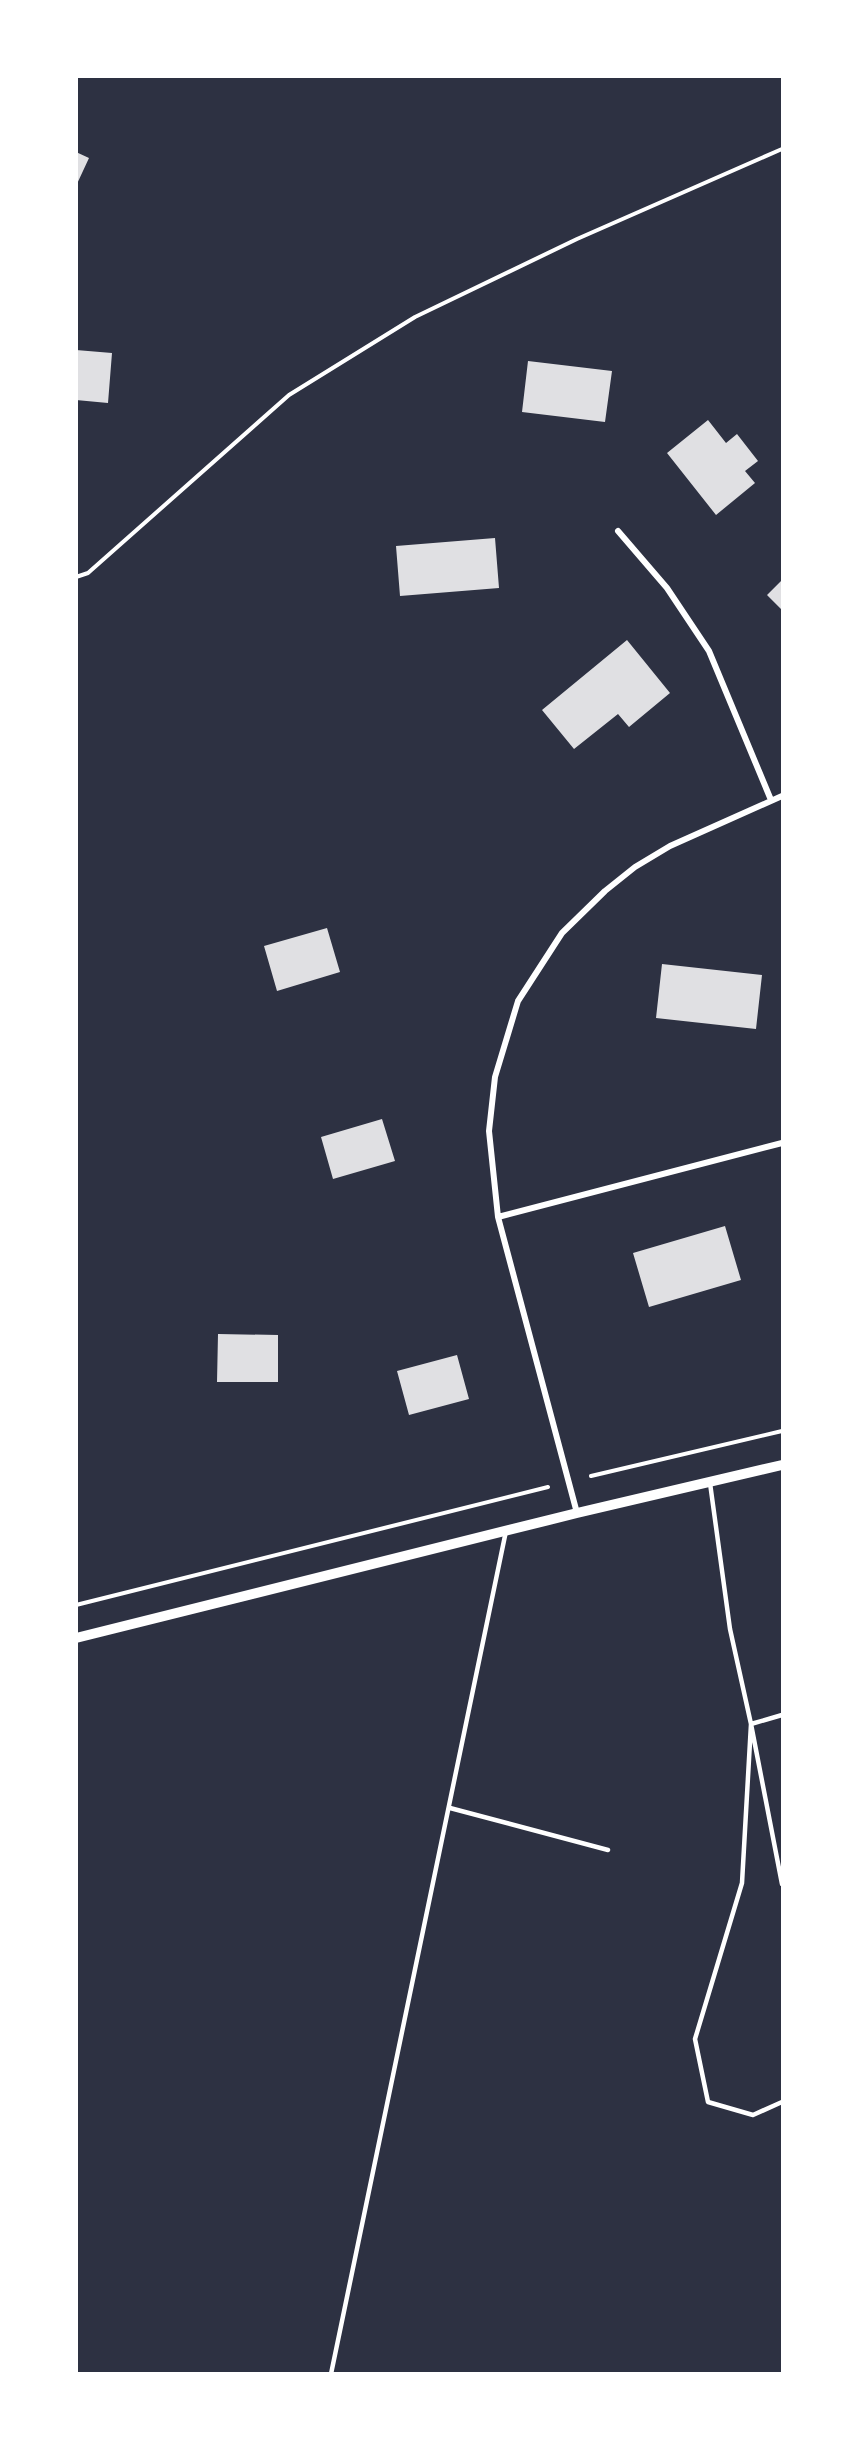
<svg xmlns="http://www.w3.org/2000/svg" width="859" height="2450" viewBox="0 0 859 2450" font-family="'Asap Condensed',sans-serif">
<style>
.building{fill:#e0e0e3}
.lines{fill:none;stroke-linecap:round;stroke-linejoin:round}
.path{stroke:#fff;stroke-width:4}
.service{stroke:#fff;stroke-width:4.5}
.minor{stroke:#fff;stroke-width:6}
.tertiary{stroke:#fff;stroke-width:10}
</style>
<rect width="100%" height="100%" fill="#2d3142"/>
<!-- building -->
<path class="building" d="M 76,152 L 89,158 L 76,186 Z
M 76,350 L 112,353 L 108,403 L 76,400 Z
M 528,361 L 612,371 L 605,422 L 522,412 Z
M 708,420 L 726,443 L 737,434 L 758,461 L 745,471 L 755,483 L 716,515 L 667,453 Z
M 495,538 L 499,588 L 400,596 L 396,546 Z
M 782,580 L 782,610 L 767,595 Z
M 627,640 L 670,693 L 629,727 L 618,714 L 574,749 L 542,710 Z
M 327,928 L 340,972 L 277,991 L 264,946 Z
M 662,964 L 762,975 L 756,1029 L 656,1018 Z
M 382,1119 L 395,1161 L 333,1179 L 321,1137 Z
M 725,1226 L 741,1280 L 649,1307 L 633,1253 Z
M 218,1334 L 278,1335 L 278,1382 L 217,1382 Z
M 457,1355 L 469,1399 L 409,1415 L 397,1371 Z"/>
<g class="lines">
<!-- path -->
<path class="path" d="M 76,577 L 88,573 L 289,395 L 415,317 L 577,239 L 782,149
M 591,1476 L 782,1431
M 76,1605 L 548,1487"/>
<!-- service -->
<path class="service" d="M 710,1483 L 730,1629 L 751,1724 L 782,1884
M 751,1724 L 742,1883 L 695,2039 L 708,2102 L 753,2115 L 782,2102
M 751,1724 L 782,1715
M 450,1808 L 608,1850
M 331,2374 L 506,1531"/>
<!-- minor -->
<path class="minor" d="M 618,531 L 667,588 L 709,651 L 771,800
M 498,1217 L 782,1143
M 577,1513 L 498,1217 L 489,1131 L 495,1077 L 518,1001 L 562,933 L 605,891 L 635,867 L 670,846 L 782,796"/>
<!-- tertiary -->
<path class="tertiary" d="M 76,1638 L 577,1513 L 782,1465"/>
</g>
<!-- border -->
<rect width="859" height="2450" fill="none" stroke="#ffffff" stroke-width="156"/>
</svg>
